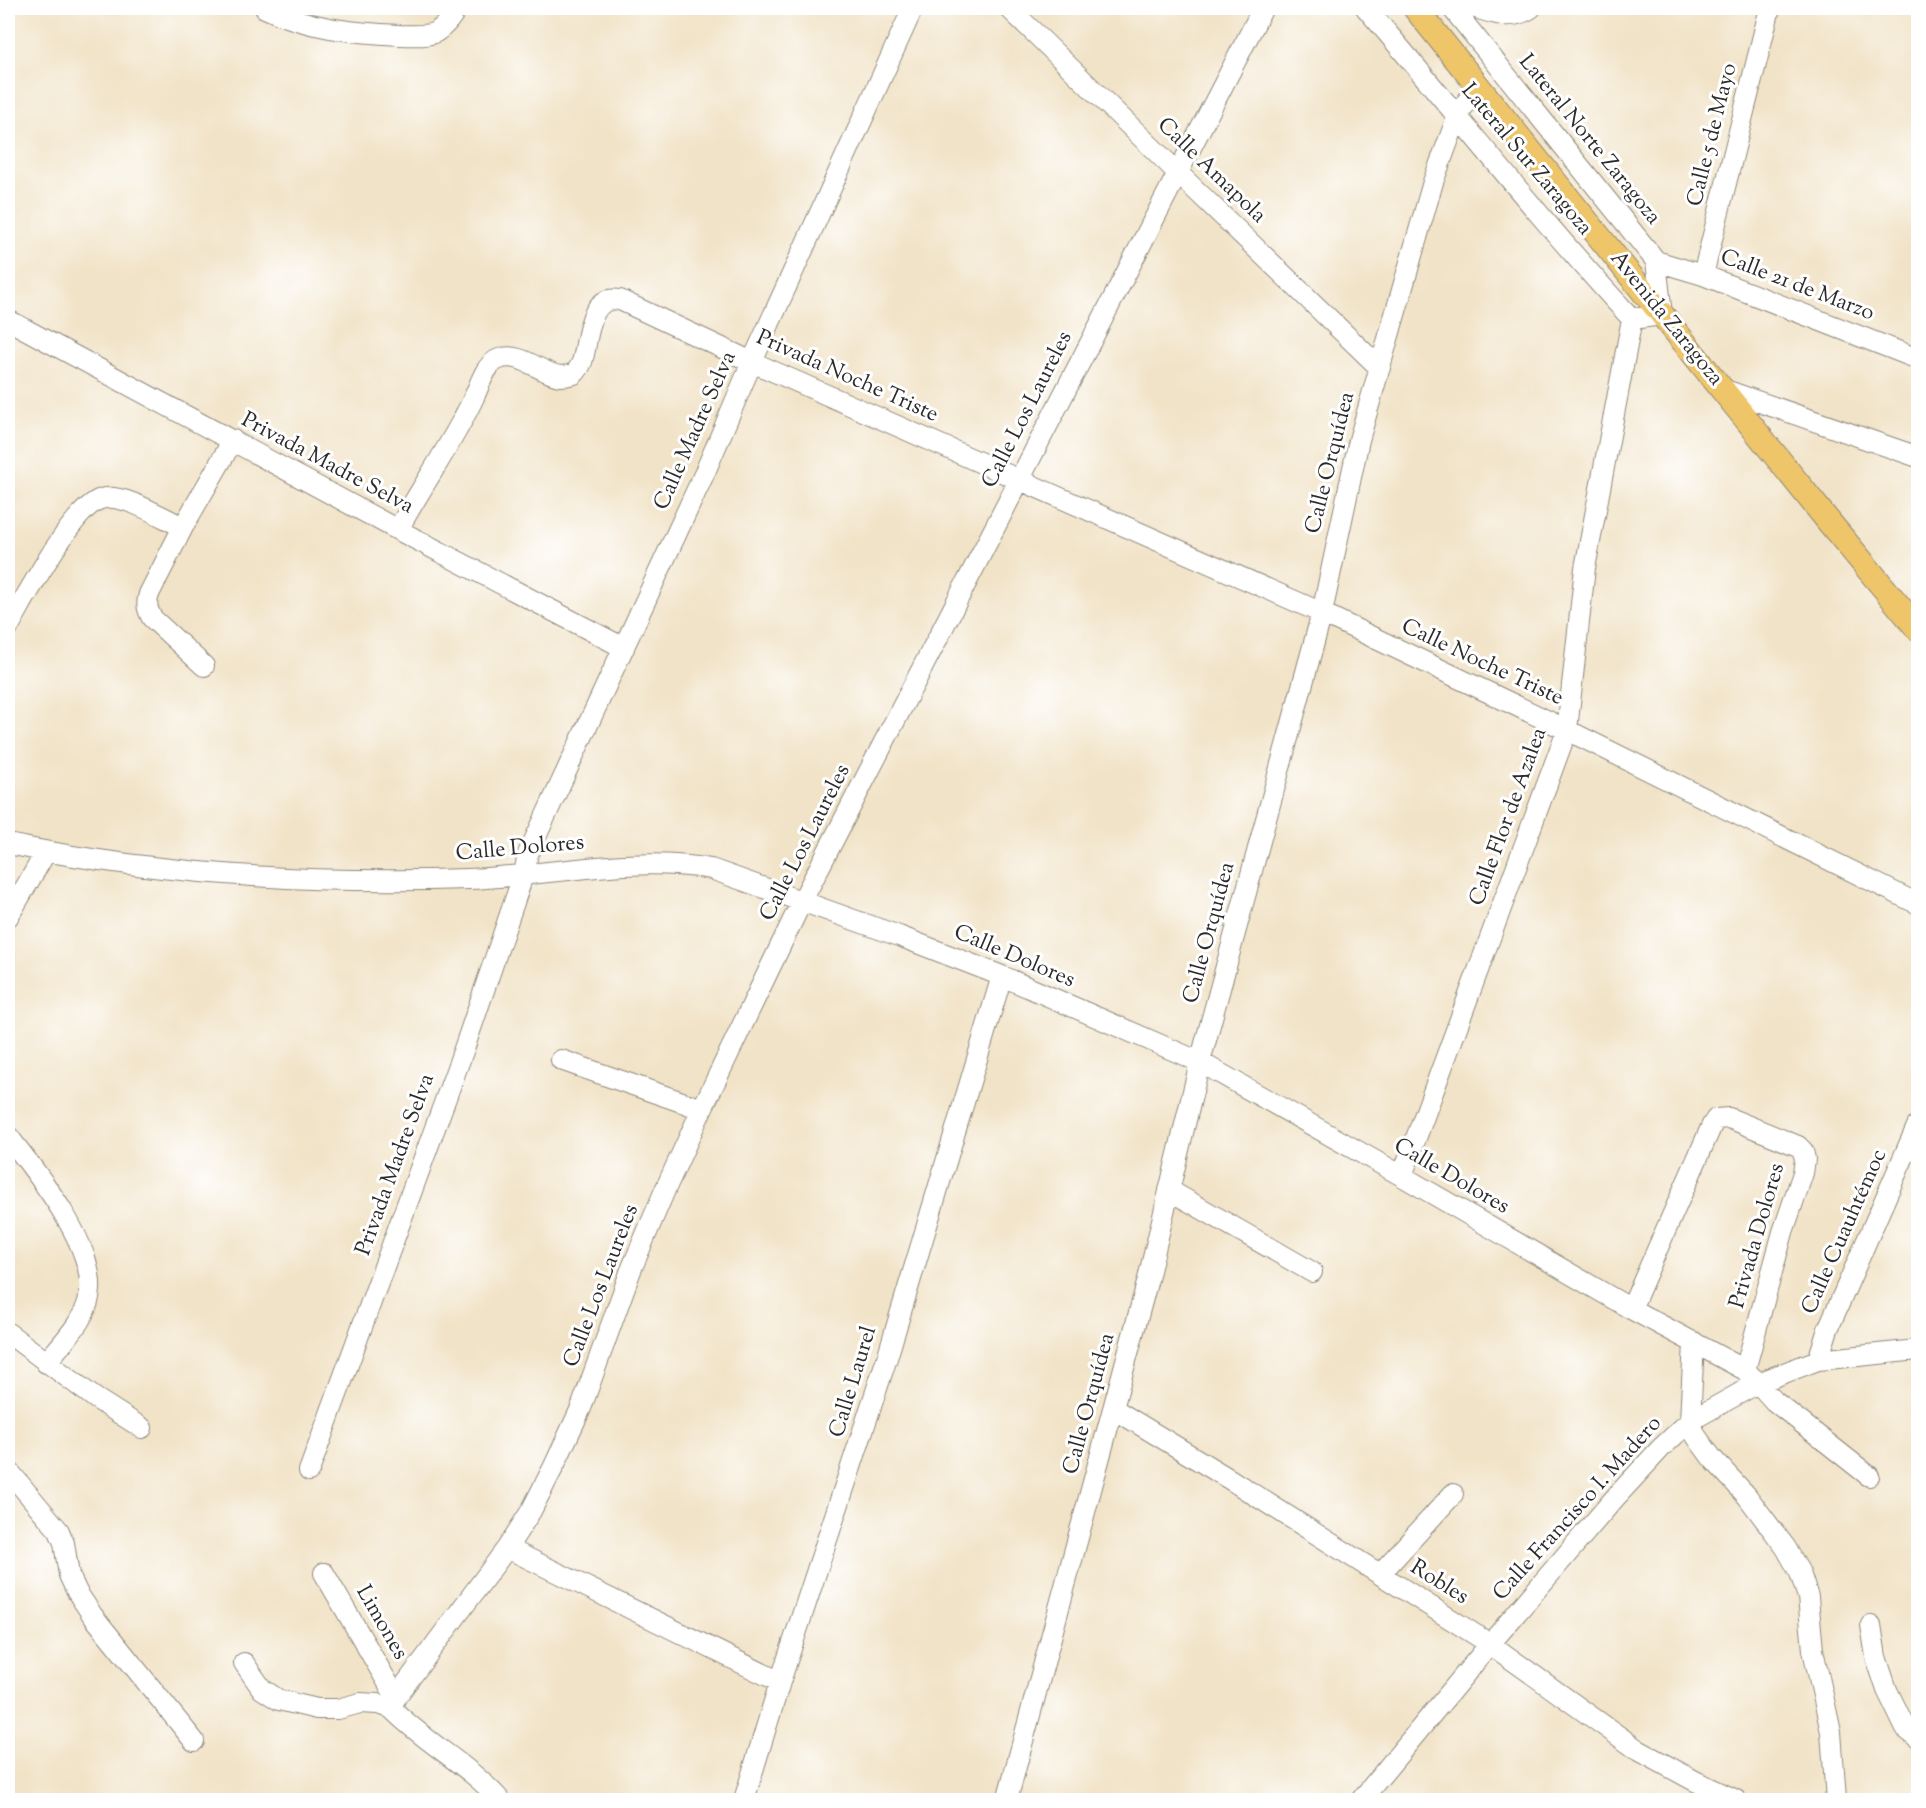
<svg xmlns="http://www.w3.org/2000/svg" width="1926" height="1808" viewBox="0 0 1926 1808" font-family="'Sorts Mill Goudy',serif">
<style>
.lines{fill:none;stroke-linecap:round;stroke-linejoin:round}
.minor-casing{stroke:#8e8779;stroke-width:22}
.major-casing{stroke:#8e8779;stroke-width:26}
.minor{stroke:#fff;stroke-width:20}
.major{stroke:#eec569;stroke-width:24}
.labels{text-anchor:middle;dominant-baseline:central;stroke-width:6;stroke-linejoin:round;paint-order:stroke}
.street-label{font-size:22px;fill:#2b2b2b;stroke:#fff}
</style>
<rect width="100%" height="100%" fill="#fff"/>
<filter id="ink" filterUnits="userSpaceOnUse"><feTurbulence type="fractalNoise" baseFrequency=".0167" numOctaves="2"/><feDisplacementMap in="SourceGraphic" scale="12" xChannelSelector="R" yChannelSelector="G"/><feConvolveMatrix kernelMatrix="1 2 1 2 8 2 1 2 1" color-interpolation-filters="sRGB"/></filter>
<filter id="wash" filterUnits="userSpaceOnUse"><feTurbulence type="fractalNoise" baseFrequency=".008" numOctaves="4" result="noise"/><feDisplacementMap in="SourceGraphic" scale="24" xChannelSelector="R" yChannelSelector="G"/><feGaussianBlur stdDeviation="1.35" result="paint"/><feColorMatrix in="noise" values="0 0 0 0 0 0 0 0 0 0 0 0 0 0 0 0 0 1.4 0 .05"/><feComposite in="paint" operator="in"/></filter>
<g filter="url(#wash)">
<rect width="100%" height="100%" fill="#f1e3c7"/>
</g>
<g filter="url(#ink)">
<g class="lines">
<!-- minor casing -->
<g class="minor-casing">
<path id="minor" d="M 265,8 C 307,28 354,33 400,35 C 411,35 426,37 436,32 C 446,26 452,17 457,8
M 1009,8 L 1177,172 L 1380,368
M 1366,8 C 1455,111 1539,219 1632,319 L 1662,315 L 1656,261 L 1452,8
M 1475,8 C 1496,14 1511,21 1531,8
M 1656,261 L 1703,275 L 1918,359
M 1703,275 L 1770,8
M 8,320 L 398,530 L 624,648
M 1725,390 L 1918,457
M 398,530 C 422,485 453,443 474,397 C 480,385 485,364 499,359 C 520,351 540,373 560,376 C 565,376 570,375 574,374 C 577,371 580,367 582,362 C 589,341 587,294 620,300 L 752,362 L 1322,613 L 1567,730 L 1918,904
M 8,628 C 24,600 73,507 101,499 C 122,492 163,518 183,527
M 204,666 L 152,618 C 147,609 146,604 149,594 L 183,527 L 233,440
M 8,844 C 159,875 314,884 468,879 C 549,876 630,855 711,869 L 899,936 L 1002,976 L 1200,1062 L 1402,1176 L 1631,1309 L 1745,1370 L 1758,1383 L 1818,1360 L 1918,1350
M 8,917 L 46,852
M 561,1060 L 702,1109
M 8,1136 C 36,1172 103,1253 88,1302 C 81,1325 61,1344 46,1363
M 1402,1176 L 1567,730 L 1585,568 L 1632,319
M 1169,1190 L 1312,1272
M 1631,1309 L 1712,1125 L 1716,1119 L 1729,1118 L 1798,1146 L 1803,1151 L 1805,1159 L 1803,1173 L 1783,1232 L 1745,1370
M 8,1333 L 95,1398 L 142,1428
M 1694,1342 L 1690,1421 L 1696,1436 L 1712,1458 L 1747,1496 L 1786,1548 L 1800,1573 L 1808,1597 L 1813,1650 L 1831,1732 L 1836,1800
M 1818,1360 L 1828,1329 L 1918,1124
M 1114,1409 L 1231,1480 L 1490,1644 L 1638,1750 L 1695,1781 L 1736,1800
M 8,1470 L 59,1531 L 64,1543 L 69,1575 L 77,1592 L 93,1616 L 194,1741
M 309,1471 L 465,1046 L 524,873 L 528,854 L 705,472 L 752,362 L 913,8
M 507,1548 L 780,1682
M 324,1573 L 396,1697
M 1380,1574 L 1453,1494
M 1871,1625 L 1876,1657 L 1887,1690 L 1906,1729 L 1918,1738
M 244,1663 L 262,1689 L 279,1700 L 317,1709 L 338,1709 L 360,1703 L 378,1704 L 391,1708
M 500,1800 C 469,1765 424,1742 391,1708 L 396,1697 L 507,1548 L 531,1511 L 554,1466 L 581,1408 L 631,1270 L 665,1190 L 702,1109 L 802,901 L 1263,8
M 744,1800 L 780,1682 L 887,1358 L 1002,976
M 1007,1800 L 1147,1283 L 1200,1062 L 1322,613 L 1359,440 L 1433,182 L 1458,115 L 1478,85
M 1361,1800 L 1490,1644 L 1614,1499 L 1661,1448 L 1690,1421 L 1758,1383 L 1774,1401 L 1869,1476"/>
</g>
<!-- major casing -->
<g class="major-casing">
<path id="major" d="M 1415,8 L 1829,522 L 1918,629"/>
</g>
<!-- minor -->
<use href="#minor" class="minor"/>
<!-- major -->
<use href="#major" class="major"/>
</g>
</g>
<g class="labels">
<!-- street labels -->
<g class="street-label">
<text transform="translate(1713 135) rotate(-76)">Calle 5 de Mayo</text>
<text transform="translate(1589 140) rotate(51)">Lateral Norte Zaragoza</text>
<text transform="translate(1526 160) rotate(50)">Lateral Sur Zaragoza</text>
<text transform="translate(1211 171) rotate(44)">Calle Amapola</text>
<text transform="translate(1797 286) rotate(21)">Calle 21 de Marzo</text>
<text transform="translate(1666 319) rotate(51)">Avenida Zaragoza</text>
<text transform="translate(847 377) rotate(24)">Privada Noche Triste</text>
<text transform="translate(1028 410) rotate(-63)">Calle Los Laureles</text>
<text transform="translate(696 431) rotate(-66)">Calle Madre Selva</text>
<text transform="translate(1331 463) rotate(-76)">Calle Orquídea</text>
<text transform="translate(327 464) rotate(28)">Privada Madre Selva</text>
<text transform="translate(1482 663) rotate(25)">Calle Noche Triste</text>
<text transform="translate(1509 817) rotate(-70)">Calle Flor de Azalea</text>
<text transform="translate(806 843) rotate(-63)">Calle Los Laureles</text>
<text transform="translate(520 849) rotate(-5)">Calle Dolores</text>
<text transform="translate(1210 933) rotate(-75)">Calle Orquídea</text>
<text transform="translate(1014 957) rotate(23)">Calle Dolores</text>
<text transform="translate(396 1165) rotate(-70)">Privada Madre Selva</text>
<text transform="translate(1451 1177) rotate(30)">Calle Dolores</text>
<text transform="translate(1845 1232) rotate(-66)">Calle Cuauhtémoc</text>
<text transform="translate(1758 1236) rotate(-74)">Privada Dolores</text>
<text transform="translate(602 1286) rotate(-69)">Calle Los Laureles</text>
<text transform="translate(854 1382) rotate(-73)">Calle Laurel</text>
<text transform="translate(1090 1404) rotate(-75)">Calle Orquídea</text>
<text transform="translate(1578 1509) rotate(-48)">Calle Francisco I. Madero</text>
<text transform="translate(1439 1583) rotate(32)">Robles</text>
<text transform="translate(381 1623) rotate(60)">Limones</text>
</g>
</g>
<!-- margin -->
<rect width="1926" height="1808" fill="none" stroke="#fff" stroke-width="30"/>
</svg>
